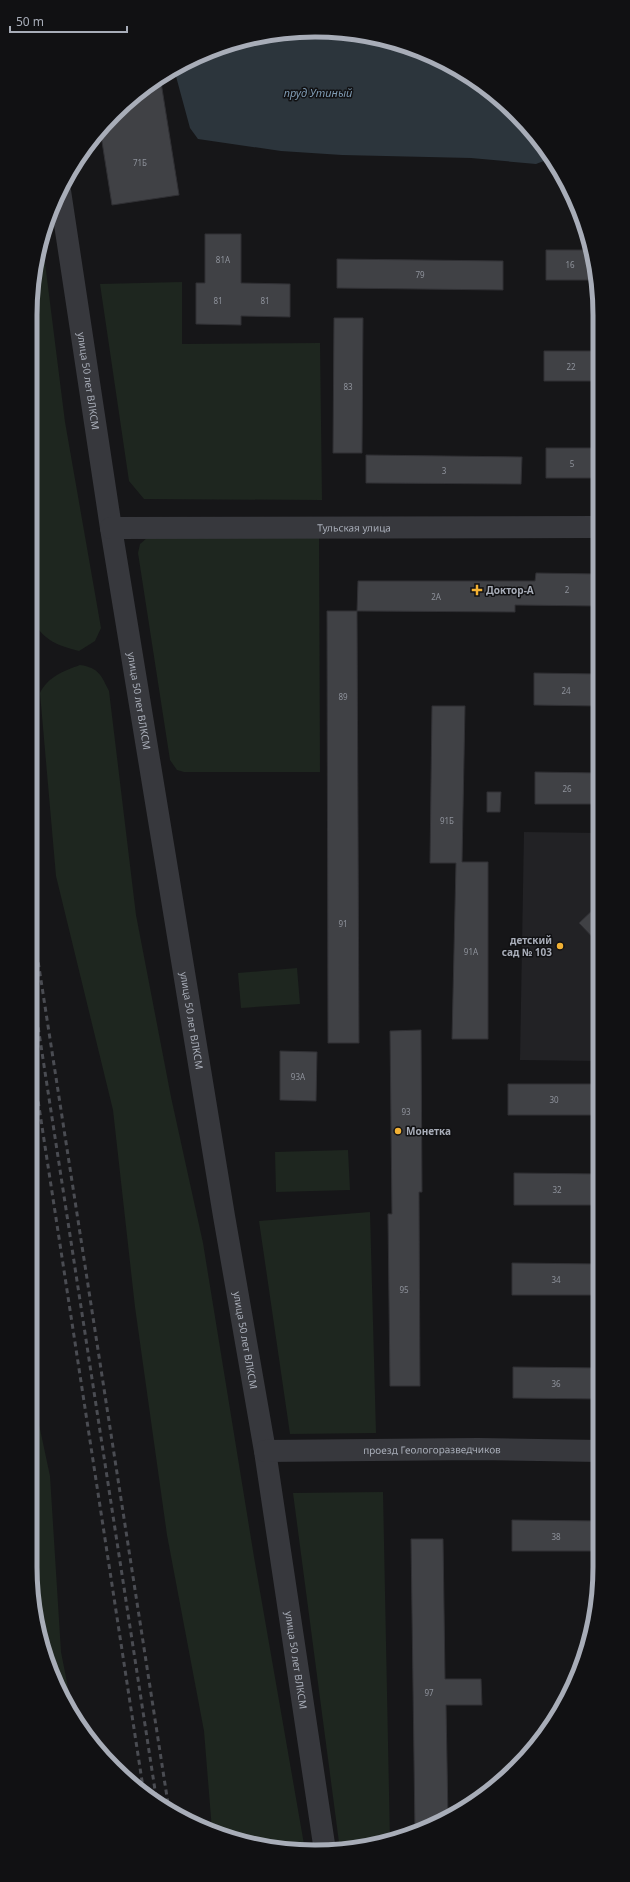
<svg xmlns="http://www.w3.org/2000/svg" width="630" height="1882" viewBox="0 0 630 1882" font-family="'Noto Sans',sans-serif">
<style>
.built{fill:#222225}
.green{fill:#1e261f}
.water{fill:#2c353c}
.building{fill:#404145;stroke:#303034}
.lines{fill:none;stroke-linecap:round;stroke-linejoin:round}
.minor{stroke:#37383d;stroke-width:22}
.rail{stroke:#4a4c52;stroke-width:3;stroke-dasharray:5 4;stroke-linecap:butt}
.poi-dot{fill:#f2b134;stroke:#111113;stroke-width:1.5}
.labels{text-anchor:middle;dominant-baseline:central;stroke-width:3;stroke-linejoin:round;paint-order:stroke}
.number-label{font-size:8px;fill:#8e929b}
.street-label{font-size:10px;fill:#a8adb8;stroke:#111113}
.poi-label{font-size:10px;font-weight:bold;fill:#a8adb8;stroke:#111113;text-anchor:start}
.water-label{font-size:11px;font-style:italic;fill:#7f9bb3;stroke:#111113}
.rim{fill:none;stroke:#a8adb8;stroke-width:5}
</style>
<rect width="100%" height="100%" fill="#161618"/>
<!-- built -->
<path class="built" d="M 524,832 L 599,833 L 599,1061 L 520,1060 Z"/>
<!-- green -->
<path class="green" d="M 42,239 L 65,422 L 101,628 L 95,641 L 79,651 C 53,644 44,640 30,617 L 30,315 L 36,259 Z
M 182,282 L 182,344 L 320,343 L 322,500 L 144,499 L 129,481 L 100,284 Z
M 319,534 L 320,772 L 184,772 L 177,770 L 170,760 L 138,553 L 140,544 L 147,538 Z
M 80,665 C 99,668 101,675 109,691 L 136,915 L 171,1097 L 203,1243 L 254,1557 L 305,1850 L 278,1850 L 212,1830 L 204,1731 L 167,1535 L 135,1307 L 113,1110 L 56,876 L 40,693 C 48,677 63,671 80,665 Z
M 297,968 L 300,1004 L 241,1008 L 238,973 Z
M 348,1150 L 350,1190 L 276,1192 L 275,1152 Z
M 370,1212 L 376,1433 L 290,1434 L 259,1221 Z
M 30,1382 L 50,1476 L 61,1652 L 72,1708 L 52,1676 L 35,1622 L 30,1567 Z
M 383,1492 L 390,1842 L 340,1850 L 293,1493 Z"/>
<!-- water -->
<path class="water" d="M 315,30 L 371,36 L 457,68 L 517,114 L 549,159 L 536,164 L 471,158 L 342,155 L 281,151 L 198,139 L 190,128 L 174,69 L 206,52 L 260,35 Z"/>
<!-- building -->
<path class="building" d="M 160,76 L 179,195 L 112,205 L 100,129 L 114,113 Z
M 205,234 L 241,234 L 241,283 L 290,284 L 290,317 L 241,316 L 241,325 L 196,324 L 196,283 L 205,283 Z
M 546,250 L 589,250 L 598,280 L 546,280 Z
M 337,259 L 503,261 L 503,290 L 337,288 Z
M 334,318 L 363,318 L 362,453 L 333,453 Z
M 544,351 L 598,351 L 598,381 L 544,381 Z
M 546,448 L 598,448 L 598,478 L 546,478 Z
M 366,455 L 522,457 L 521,484 L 366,483 Z
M 536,573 L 598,574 L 598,606 L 515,605 L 515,612 L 357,611 L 359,1043 L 328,1043 L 327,611 L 357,611 L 358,581 L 535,581 Z
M 534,673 L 598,674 L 598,706 L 534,705 Z
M 432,706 L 465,706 L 462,862 L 488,862 L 488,1039 L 452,1039 L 456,863 L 430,863 Z
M 535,772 L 598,773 L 599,804 L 535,804 Z
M 487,792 L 501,792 L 500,812 L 487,812 Z
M 599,904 L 599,944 L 579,923 Z
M 421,1030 L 422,1192 L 419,1192 L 420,1386 L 390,1386 L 388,1214 L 392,1214 L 390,1031 Z
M 280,1051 L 317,1052 L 316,1101 L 280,1100 Z
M 508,1084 L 599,1084 L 599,1115 L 508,1115 Z
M 514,1173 L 599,1174 L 599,1205 L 514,1205 Z
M 512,1263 L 599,1264 L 599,1295 L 512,1295 Z
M 513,1367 L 600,1368 L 600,1399 L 513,1398 Z
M 512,1520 L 600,1521 L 600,1551 L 512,1551 Z
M 411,1539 L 443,1539 L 445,1679 L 481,1679 L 482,1705 L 446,1705 L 448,1819 L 415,1832 Z"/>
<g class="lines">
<!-- minor -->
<g class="minor">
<path id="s1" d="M 60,191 L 111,528 L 224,1216 L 265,1451 L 325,1851"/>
<path id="s2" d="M 111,528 L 598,527"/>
<path id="s3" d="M 265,1451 L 478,1449 L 600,1451"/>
</g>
<!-- rail -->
<path class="rail" d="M 30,909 L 169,1810
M 30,974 L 157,1803
M 30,1048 L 144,1794"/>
</g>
<!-- markers -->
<g class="poi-dot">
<path d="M475 584h4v4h4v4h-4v4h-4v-4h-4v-4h4z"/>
<circle cx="560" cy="946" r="4"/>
<circle cx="398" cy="1131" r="4"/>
</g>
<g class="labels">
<!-- number labels -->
<g class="number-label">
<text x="140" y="162">71Б</text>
<text x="223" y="259">81А</text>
<text x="570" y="264">16</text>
<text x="420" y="274">79</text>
<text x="218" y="300">81</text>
<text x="265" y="300">81</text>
<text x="571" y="366">22</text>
<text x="348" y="386">83</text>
<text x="572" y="463">5</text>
<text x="444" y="470">3</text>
<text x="567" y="589">2</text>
<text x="436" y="596">2А</text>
<text x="566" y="690">24</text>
<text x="343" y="696">89</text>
<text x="567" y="788">26</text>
<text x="447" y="820">91Б</text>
<text x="343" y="923">91</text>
<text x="471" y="951">91А</text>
<text x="298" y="1076">93А</text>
<text x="554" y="1099">30</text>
<text x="406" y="1111">93</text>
<text x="557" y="1189">32</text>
<text x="556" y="1279">34</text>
<text x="404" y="1289">95</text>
<text x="556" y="1383">36</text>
<text x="556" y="1536">38</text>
<text x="429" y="1692">97</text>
</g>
<!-- street labels -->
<g class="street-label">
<text stroke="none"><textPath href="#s1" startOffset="192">улица 50 лет ВЛКСМ</textPath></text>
<text stroke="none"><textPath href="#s2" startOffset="243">Тульская улица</textPath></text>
<text stroke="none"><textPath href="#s1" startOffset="516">улица 50 лет ВЛКСМ</textPath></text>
<text stroke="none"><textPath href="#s1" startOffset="840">улица 50 лет ВЛКСМ</textPath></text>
<text stroke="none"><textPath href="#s1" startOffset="1164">улица 50 лет ВЛКСМ</textPath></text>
<text stroke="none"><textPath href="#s3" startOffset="167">проезд Геологоразведчиков</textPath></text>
<text stroke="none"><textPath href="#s1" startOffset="1488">улица 50 лет ВЛКСМ</textPath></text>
</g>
<!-- poi labels -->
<g class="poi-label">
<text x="486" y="590">Доктор-А</text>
<text x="552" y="940" text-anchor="end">детский<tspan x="552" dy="12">сад № 103</tspan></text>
<text x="406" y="1131">Монетка</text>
</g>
<!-- water labels -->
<g class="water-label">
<text x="318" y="92">пруд Утиный</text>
</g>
</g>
<!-- crop -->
<path d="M0 0H630V1882H0ZM315 37H315A278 278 0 0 1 593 315V1567A278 278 0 0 1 315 1845H315A278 278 0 0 1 37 1567V315A278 278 0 0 1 315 37Z" fill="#111113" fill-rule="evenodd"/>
<path class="rim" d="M315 37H315A278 278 0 0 1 593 315V1567A278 278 0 0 1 315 1845H315A278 278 0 0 1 37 1567V315A278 278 0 0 1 315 37Z"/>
<!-- scale -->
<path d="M10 26v6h117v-6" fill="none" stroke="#a8adb8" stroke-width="2"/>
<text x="16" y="26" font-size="12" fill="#a8adb8" stroke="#111113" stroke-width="3" paint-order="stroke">50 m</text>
</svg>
